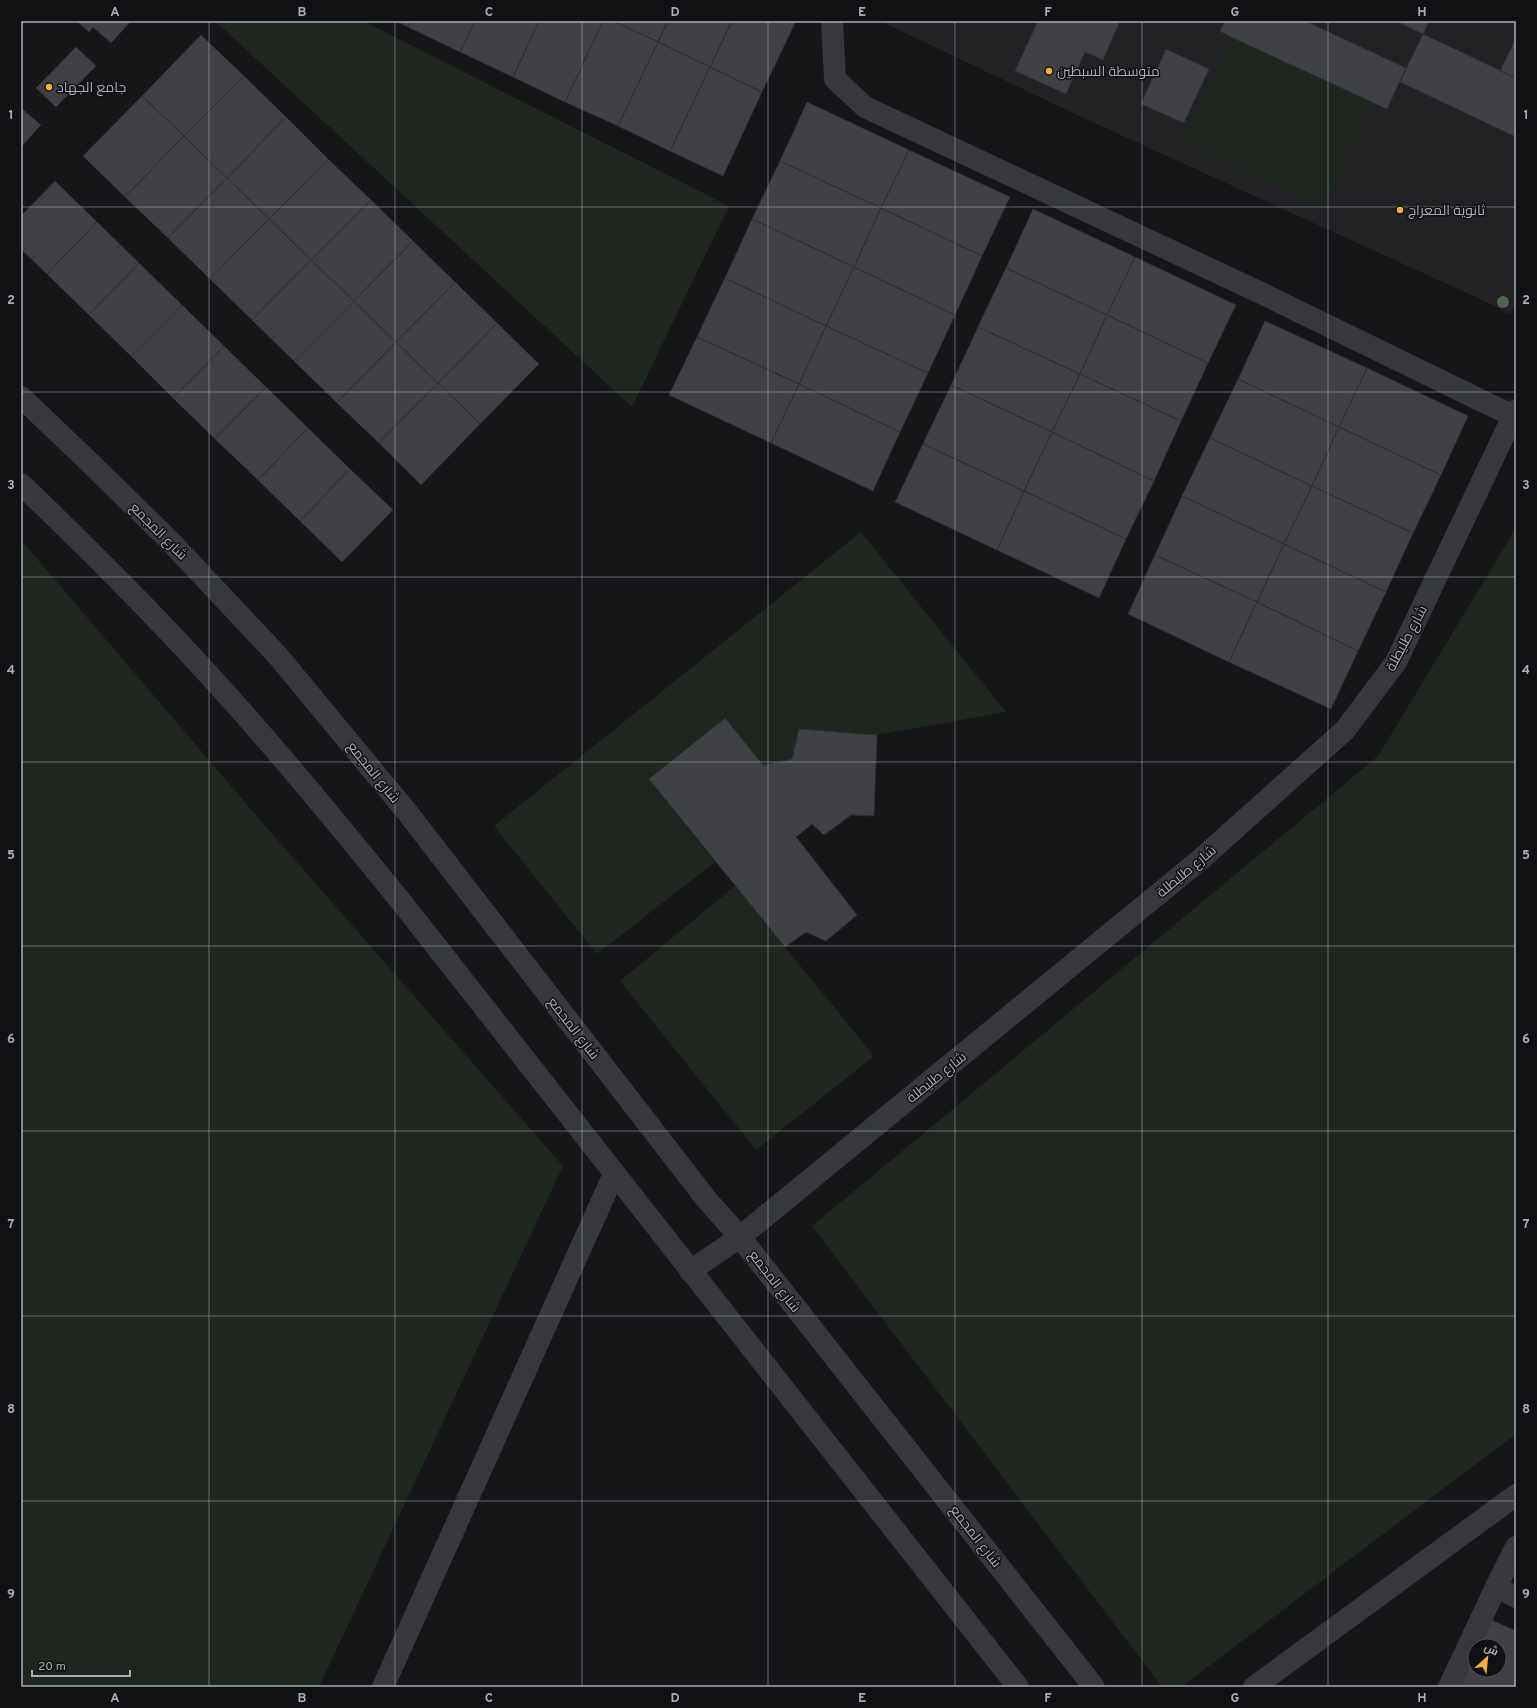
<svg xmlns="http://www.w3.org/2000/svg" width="1537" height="1708" font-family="Overpass,Cairo,sans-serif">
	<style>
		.built { fill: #222225 }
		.green { fill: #1e261f }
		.building { fill: #404145; stroke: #303034 }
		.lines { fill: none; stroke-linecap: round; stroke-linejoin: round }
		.minor { stroke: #37383d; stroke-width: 22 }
		.tree { fill: #506452 }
		.grid { fill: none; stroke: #a8adb8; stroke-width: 1; stroke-opacity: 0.55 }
		.poi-dot { fill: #f2b134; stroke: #111113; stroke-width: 1.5 }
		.labels { text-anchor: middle; stroke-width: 3; stroke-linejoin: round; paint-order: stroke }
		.poi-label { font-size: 14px; fill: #a8adb8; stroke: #111113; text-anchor: start }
		.street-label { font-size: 14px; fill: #a8adb8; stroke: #111113 }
		.neatline { fill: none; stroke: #a8adb8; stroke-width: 1.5 }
		.grid-label { font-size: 13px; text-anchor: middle; font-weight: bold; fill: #a8adb8 }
	</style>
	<rect width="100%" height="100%" fill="#161618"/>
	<path class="built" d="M880 21H1516V302L1510 314 1480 299 1090 121Z"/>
	<path class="green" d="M215 21H363L729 206 632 407Z
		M1231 37 1372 102 1324 208 1183 144Z
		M1516 528V1434L1181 1687H1162L812 1226 1378 756Z
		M861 532 1006 712 877 735 799 729 792 759 763 765 725 718 649 779 715 862 597 954 494 826Z
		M21 540 267 828 563 1166 319 1687H21Z
		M735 886 874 1056 756 1150 620 981Z"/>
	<path class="building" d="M77 21H131L111 43 93 27 89 32Z
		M396 21H411L408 27Z
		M411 21H475L460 52 408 27Z
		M475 21H539L513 77 460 52Z
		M539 21H603L565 102 513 77Z
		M603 21H613L658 42 618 126 565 102Z
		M613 21H668L658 42Z
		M668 21H732L710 67 658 42Z
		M732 21H796L762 92 710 67Z
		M1038 21H1120L1103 60 1085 52 1066 94 1015 71Z
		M1225 21H1305L1406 68 1387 109 1231 37 1220 31Z
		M1396 21H1429L1423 34Z
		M1423 34 1516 78V137L1400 82Z
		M201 35 244 76 184 136 142 96Z
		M1516 38V78L1500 71Z
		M658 42 710 67 670 151 618 126Z
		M76 47 96 66 56 107 36 88Z
		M1166 49 1209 69 1184 123 1141 104Z
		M710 67 762 92 723 176 670 151Z
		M244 76 286 117 227 178 184 136Z
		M142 96 184 136 125 197 83 156Z
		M807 102 909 150 881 208 780 161Z
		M21 108 41 125 21 147Z
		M286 117 328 159 269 219 227 178Z
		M184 136 227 178 168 238 125 197Z
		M909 150 1010 197 982 256 881 208Z
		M328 159 371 200 311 260 269 219Z
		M780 161 881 208 854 267 752 219Z
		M227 178 269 219 210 279 168 238Z
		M55 181 97 222 47 274 21 249V216Z
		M371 200 413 241 354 301 311 260Z
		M881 208 982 256 955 315 854 267Z
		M1033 209 1135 257 1107 315 1006 268Z
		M269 219 311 260 252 320 210 279Z
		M752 219 854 267 826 326 725 278Z
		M97 222 139 263 89 315 47 274Z
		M413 241 455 282 396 342 354 301Z
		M1135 257 1236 305 1208 363 1107 315Z
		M311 260 354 301 294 361 252 320Z
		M139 263 182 305 131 356 89 315Z
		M854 267 955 315 928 373 826 326Z
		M1006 268 1107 315 1080 374 978 327Z
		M725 278 826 326 799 384 697 337Z
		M455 282 497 323 438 383 396 342Z
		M354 301 396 342 337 403 294 361Z
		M182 305 224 346 173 398 131 356Z
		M1107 315 1208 363 1181 421 1080 374Z
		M1265 321 1367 368 1339 427 1238 379Z
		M497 323 539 364 480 424 438 383Z
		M826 326 928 373 900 432 799 384Z
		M978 327 1080 374 1052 432 951 385Z
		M697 337 799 384 771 443 669 395Z
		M396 342 438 383 379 443 337 403Z
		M224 346 266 387 215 439 173 398Z
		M1367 368 1468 416 1441 475 1339 427Z
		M1080 374 1181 421 1154 481 1052 432Z
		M1238 379 1339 427 1312 486 1210 438Z
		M438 383 480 424 421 485 379 443Z
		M799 384 900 432 873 491 771 443Z
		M951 385 1052 432 1024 491 923 444Z
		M266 387 308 428 258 480 215 439Z
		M1339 427 1441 475 1413 533 1312 486Z
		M308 428 350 469 300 521 258 480Z
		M1052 432 1154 481 1126 539 1024 491Z
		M1210 438 1312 486 1284 544 1182 496Z
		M923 444 1024 491 997 550 895 502Z
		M350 469 393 510 342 562 300 521Z
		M1312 486 1413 533 1386 592 1284 544Z
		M1024 491 1126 539 1099 598 997 550Z
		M1182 496 1284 544 1257 602 1155 555Z
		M1284 544 1386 592 1358 651 1257 602Z
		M1155 555 1257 602 1229 662 1128 614Z
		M1257 602 1358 651 1331 709 1229 662Z
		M725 718 763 765 792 759 799 729 877 735 874 816 851 815 824 835 812 824 796 837 857 915 826 941 806 932 785 947 649 779Z
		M1489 1619 1516 1631V1687H1461L1475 1649V1670H1499V1646H1476Z"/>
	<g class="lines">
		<path class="minor" d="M832 21 835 79 865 107 1261 293 1513 416
			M21 397 84 457 169 540 278 656 407 812 707 1200 740 1237 1094 1687
			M21 484C92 552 162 622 228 696 289 764 346 834 403 904L1018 1687
			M690 1271 740 1237 1201 859 1345 730 1396 662 1516 410
			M1516 1547 1496 1587 1516 1597
			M383 1687 614 1174
			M1254 1687 1516 1495
			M1449 1687 1496 1587"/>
	</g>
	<circle class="tree" cx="1503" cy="302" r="6"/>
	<path class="grid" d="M209 21V1687M395 21V1687M582 21V1687M768 21V1687M955 21V1687M1142 21V1687M1328 21V1687M21 207H1516M21 392H1516M21 577H1516M21 762H1516M21 946H1516M21 1131H1516M21 1316H1516M21 1501H1516"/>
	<g class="poi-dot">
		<circle cx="1049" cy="71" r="4"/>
		<circle cx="49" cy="87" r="4"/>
		<circle cx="1400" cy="210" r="4"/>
	</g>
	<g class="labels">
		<g class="poi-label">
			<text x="1057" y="76">متوسطة السبطين</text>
			<text x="57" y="92">جامع الجهاد</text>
			<text x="1408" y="215">ثانوية المعراج</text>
		</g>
		<g class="street-label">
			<text transform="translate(159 531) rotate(45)" y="5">شارع المجمع</text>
			<text transform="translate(1406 638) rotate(-62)" y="5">شارع طليطلة</text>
			<text transform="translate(374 772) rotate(51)" y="5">شارع المجمع</text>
			<text transform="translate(1186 871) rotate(-40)" y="5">شارع طليطلة</text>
			<text transform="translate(574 1028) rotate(52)" y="5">شارع المجمع</text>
			<text transform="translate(936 1077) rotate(-39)" y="5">شارع طليطلة</text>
			<text transform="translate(775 1281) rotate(52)" y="5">شارع المجمع</text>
			<text transform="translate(976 1536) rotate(52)" y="5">شارع المجمع</text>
		</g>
	</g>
	<rect width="1537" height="1708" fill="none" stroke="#111113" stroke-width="44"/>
	<g transform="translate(1487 1658) rotate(27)"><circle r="19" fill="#111113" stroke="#4d4f55"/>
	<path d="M0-3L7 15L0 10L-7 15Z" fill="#f2b134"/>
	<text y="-6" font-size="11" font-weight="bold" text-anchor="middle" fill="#a8adb8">ش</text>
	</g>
	<path d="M32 1670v6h98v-6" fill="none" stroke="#a8adb8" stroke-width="2"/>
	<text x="38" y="1670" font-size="12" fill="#a8adb8" stroke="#111113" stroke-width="3" paint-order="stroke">20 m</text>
	<rect x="22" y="22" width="1493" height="1664" class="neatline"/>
	<g class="grid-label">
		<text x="115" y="16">A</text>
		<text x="302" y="16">B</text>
		<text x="489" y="16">C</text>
		<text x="675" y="16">D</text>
		<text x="862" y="16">E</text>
		<text x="1048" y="16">F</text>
		<text x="1235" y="16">G</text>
		<text x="1422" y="16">H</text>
		<text x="11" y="119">1</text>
		<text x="1526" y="119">1</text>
		<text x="11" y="304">2</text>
		<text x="1526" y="304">2</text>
		<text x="11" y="489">3</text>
		<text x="1526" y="489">3</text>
		<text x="11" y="674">4</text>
		<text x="1526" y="674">4</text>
		<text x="11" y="859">5</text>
		<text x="1526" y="859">5</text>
		<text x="11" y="1043">6</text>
		<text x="1526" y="1043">6</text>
		<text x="11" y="1228">7</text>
		<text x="1526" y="1228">7</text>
		<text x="11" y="1413">8</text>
		<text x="1526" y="1413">8</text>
		<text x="11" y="1598">9</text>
		<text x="1526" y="1598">9</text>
		<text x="115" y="1702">A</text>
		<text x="302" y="1702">B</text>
		<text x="489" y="1702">C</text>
		<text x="675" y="1702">D</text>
		<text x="862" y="1702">E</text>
		<text x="1048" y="1702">F</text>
		<text x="1235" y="1702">G</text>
		<text x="1422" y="1702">H</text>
	</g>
</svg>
